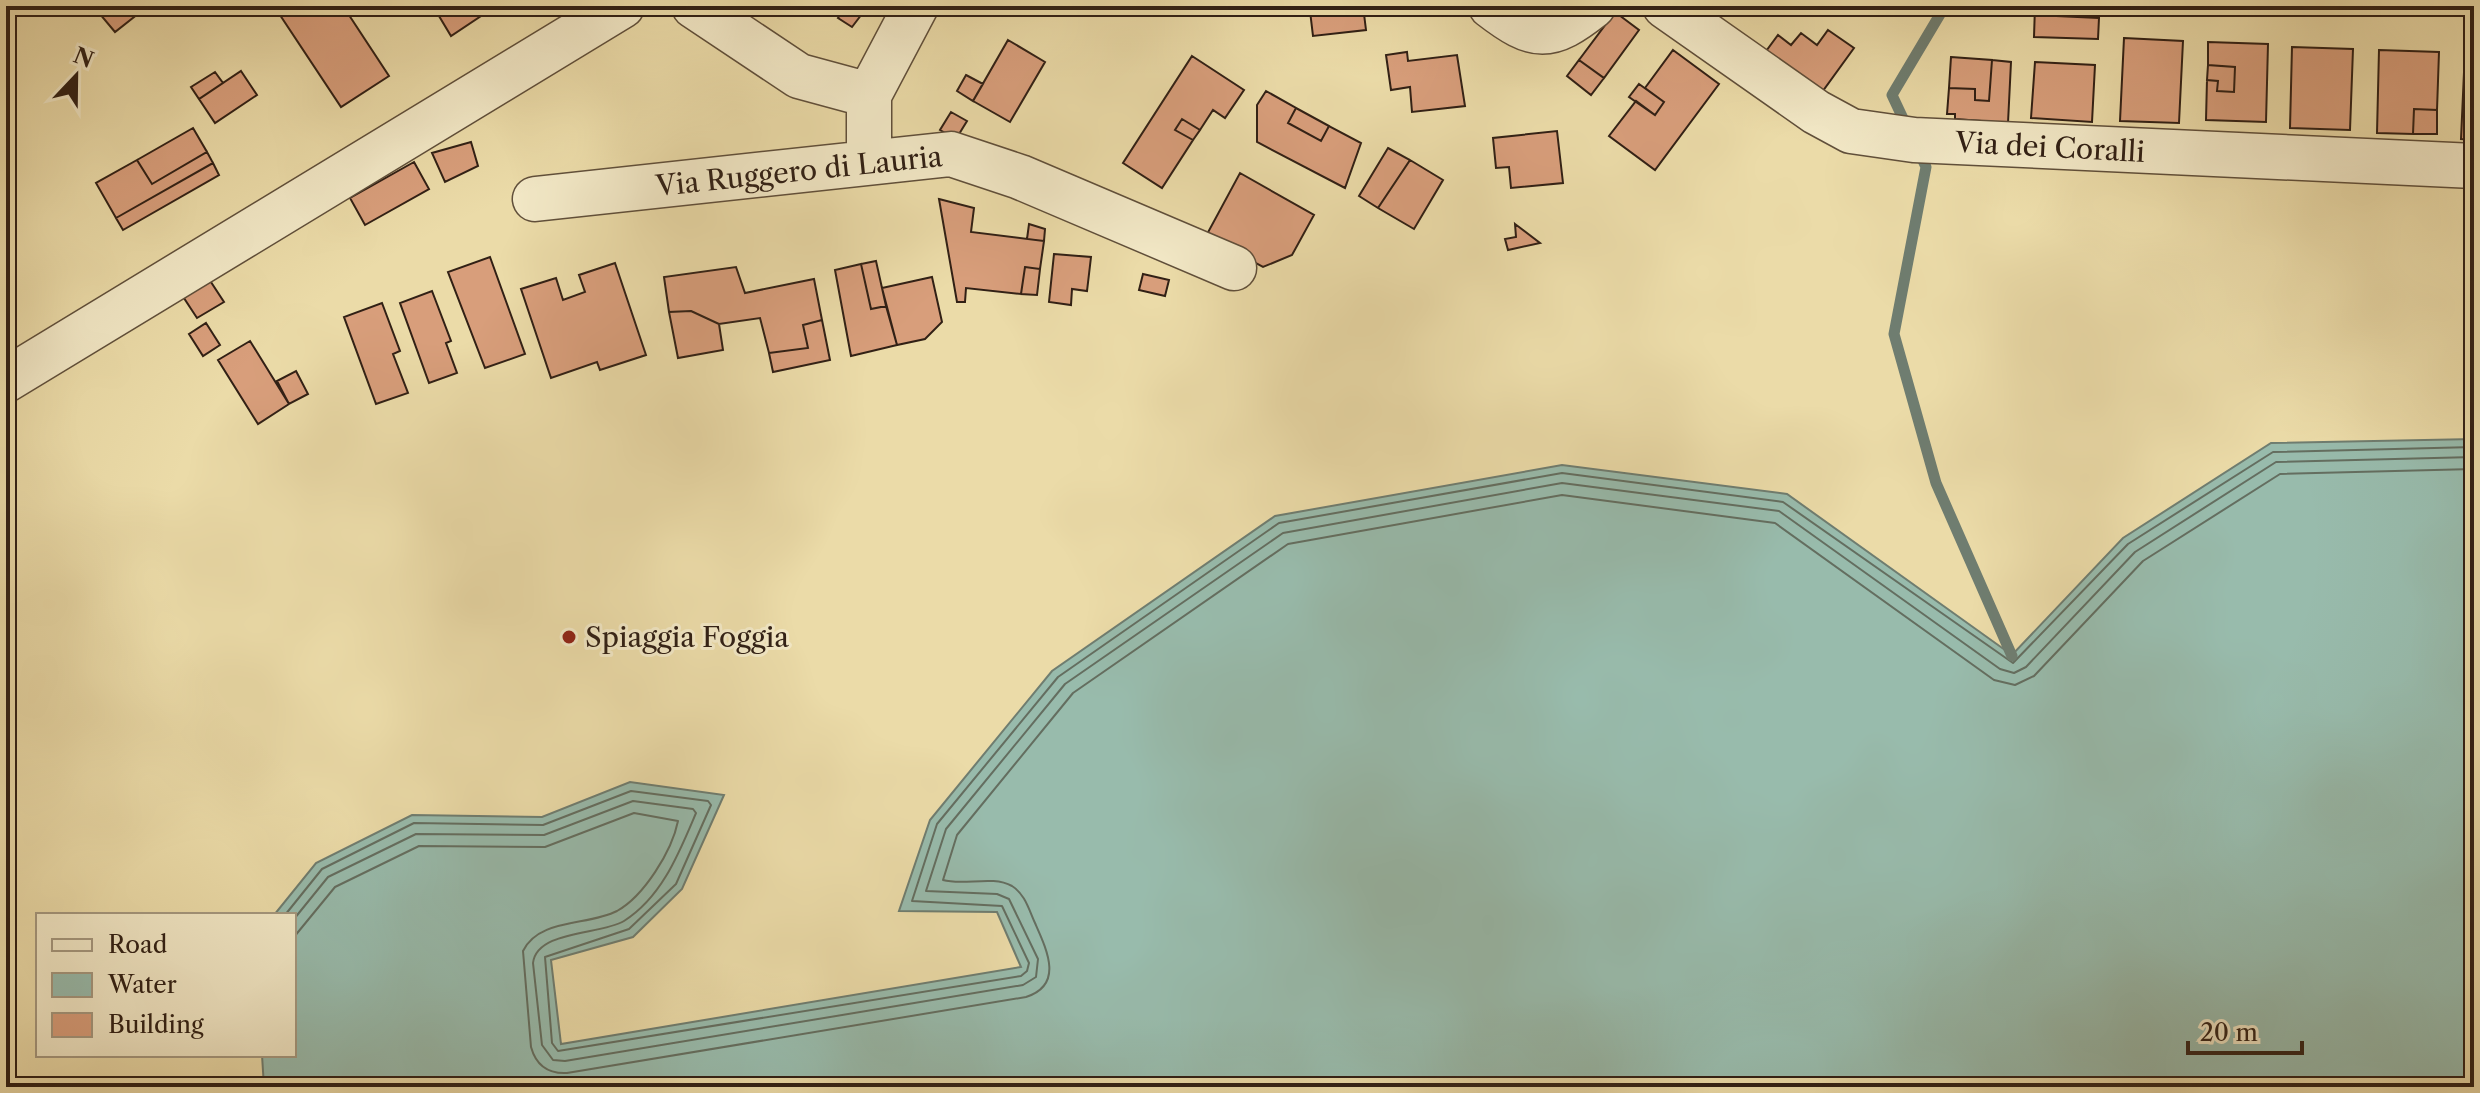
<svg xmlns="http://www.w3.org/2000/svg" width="2480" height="1093" font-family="'Libre Caslon Text',serif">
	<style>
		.water { fill: #98bbac; stroke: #6f7d70; stroke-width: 2 }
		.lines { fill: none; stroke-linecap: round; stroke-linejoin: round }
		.shore { stroke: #646e60; stroke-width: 2 }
		.stream { stroke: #6f7d70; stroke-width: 11 }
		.building { fill: #d89e7b; stroke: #312015; stroke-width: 2 }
		.minor-casing { stroke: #604f3a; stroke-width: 47 }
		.minor { stroke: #f2e8c6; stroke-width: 44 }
		.poi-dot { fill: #8f2418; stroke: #f2e8c6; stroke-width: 3 }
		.labels { text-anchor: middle; stroke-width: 6; stroke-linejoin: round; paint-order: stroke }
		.street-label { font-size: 28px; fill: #312015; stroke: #f2e8c6 }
		.poi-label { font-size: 28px; fill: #312015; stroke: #f2e8c6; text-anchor: start }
	</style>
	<rect width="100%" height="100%" fill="#ebdba8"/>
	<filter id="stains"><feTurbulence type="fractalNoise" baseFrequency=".0025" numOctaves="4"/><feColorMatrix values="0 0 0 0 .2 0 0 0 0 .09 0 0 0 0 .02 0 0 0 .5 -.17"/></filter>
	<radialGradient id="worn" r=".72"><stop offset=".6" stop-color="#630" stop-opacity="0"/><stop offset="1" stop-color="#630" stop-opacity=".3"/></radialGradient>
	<path class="water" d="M2474 439V1087H264L262 1055H294V915H274L316 863 412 815 542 817 630 782 724 795 682 889 633 937 551 960 561 1044 1021 967 997 912 899 911 930 820 1052 671 1275 516 1562 465 1787 494 2012 655 2123 538 2271 443Z"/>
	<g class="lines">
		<path class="shore" d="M285 915 322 869 414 823 543 825 631 791 708 801 711 805 676 884 629 929 545 957 552 1043 558 1051 1021 976 1027 971 1029 963 1002 906 912 901 937 824 1058 677 1279 523 1562 473 1783 502 2013 663 2128 544 2273 452 2474 447
			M294 919 328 877 416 834 544 835 633 801 693 809 696 813C679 853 662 897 624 921 601 935 537 930 533 963L542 1045 553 1060 565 1061 1023 985 1036 977 1038 959 1009 899 997 894 926 891 946 829 1065 684 1283 533 1562 483 1779 511 2000 669 2014 673 2026 667 2135 552 2276 462 2474 457
			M294 937 335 887 419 846 545 847 634 813 678 821C672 851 644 896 617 911 588 926 539 918 523 951L531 1047C536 1065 548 1074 567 1073L1026 997C1064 985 1047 950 1035 923 1029 910 1025 894 1012 886 992 875 964 886 943 880L957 835 1073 693 1288 544 1562 495 1775 523 1994 680 2015 685 2034 676 2143 561 2280 474 2474 469"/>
		<path class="stream" d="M1907 127 1892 95 1945 6
			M1918 150 1926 167 1894 334 1936 483 2012 656"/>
	</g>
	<path class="building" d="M108 6H148L115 32 99 13Z
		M274 6H343L389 76 341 107Z
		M438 6H454L439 16 434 9Z
		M454 6H496L451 36 439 16Z
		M847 6H868L852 27 838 18Z
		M1290 6H1363L1366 30 1313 36 1310 11 1291 14Z
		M2035 6H2057V16L2099 18 2098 39 2034 37Z
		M2057 6H2099V18L2057 16Z
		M2467 6H2474V140L2461 139Z
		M1615 12 1639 30 1604 78 1579 60Z
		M1828 30 1854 48 1817 99 1761 58 1778 35 1791 45 1801 33 1817 45Z
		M2124 38 2183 41 2179 123 2120 121Z
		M1008 40 1045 62 1010 122 973 101Z
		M2208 42 2268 44 2266 122 2206 120 2207 80 2218 81 2217 91 2234 92 2235 67 2208 65Z
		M2292 47 2353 49 2350 130 2290 128Z
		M1673 50 1719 84 1655 170 1609 136 1636 101 1655 115 1664 102 1645 88Z
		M2379 50 2439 52 2437 110 2414 109 2413 134 2377 133Z
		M1407 52 1408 61 1457 55 1465 106 1412 112 1410 87 1391 90 1386 55Z
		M1192 56 1244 90 1225 118 1213 110 1200 130 1182 119 1175 130 1193 140 1162 188 1123 163Z
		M1951 57 1992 60 1989 101 1975 100V89L1949 88Z
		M1579 60 1604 78 1591 95 1567 76Z
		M1992 60 2011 62 2008 123 1955 119V114H1947L1949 88 1975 89V100L1989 101Z
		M2035 62 2095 65 2092 122 2031 118Z
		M2208 65 2235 67 2234 92 2217 91 2218 81 2207 80Z
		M241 71 257 95 215 123 199 99Z
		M215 72 223 83 199 99 191 87Z
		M966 75 983 84 973 101 957 91Z
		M1639 84 1664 102 1655 115 1629 97Z
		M1266 91 1296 108 1288 123 1321 141 1329 126 1361 143 1345 188 1257 142V105Z
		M1296 108 1329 126 1321 141 1288 123Z
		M2414 109 2437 110V134H2413Z
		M951 112 967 121 956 139 940 130Z
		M1182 119 1200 130 1193 140 1175 130Z
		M193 128 207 152 152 184 137 160Z
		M1557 131 1563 183 1511 188 1509 167 1496 168 1493 138Z
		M471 142 478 166 445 182 432 153Z
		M1388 148 1410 160 1378 208 1359 196Z
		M207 152 213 163 116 218 96 183 137 160 152 184Z
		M1410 160 1443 180 1414 229 1378 208Z
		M414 162 429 189 365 225 350 198Z
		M213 163 219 175 123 230 116 218Z
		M1240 173 1314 215 1292 255 1263 267 1206 236Z
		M939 199 974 208 971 232 1044 241 1040 269 1025 267 1021 294 966 288 965 302H957Z
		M1029 224 1045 229 1044 241 1027 239Z
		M1515 224 1540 243 1508 250 1505 239 1516 237Z
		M1054 254 1091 257 1087 291 1072 289 1071 305 1049 302Z
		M490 257 525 354 485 368 448 272Z
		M876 261 886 306 871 309 861 264Z
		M615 263 646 355 600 370 597 362 551 378 521 289 556 278 563 300 585 292 579 275Z
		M861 264 871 309 886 306 897 345 851 356 835 270Z
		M736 267 745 293 814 279 822 320 803 325 808 348 769 353 760 318 719 324 691 311 669 312 664 277Z
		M1025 267 1040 269 1037 295 1021 294Z
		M1143 274 1169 280 1165 296 1139 290Z
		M207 276 224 302 197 318 180 292Z
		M932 277 942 322 925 339 897 345 882 288Z
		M432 291 451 341 446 343 457 373 429 383 400 303Z
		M382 303 400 351 393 354 408 393 376 404 344 317Z
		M691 311 719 324 723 350 678 358 669 312Z
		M822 320 830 360 773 372 769 353 808 348 803 325Z
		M206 323 220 345 203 356 189 334Z
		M250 341 289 404 258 424 218 360Z
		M296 371 308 394 289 404 277 381Z"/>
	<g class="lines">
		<defs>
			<path id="minor" d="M694 6 799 76 869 95
				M1491 6C1535 40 1550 40 1593 6
				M1665 6 1816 112 1851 131 1914 140 2474 166
				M869 161V95L916 6
				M535 199 951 154 1020 177 1234 268
				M6 380 622 6"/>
		</defs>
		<use href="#minor" class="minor-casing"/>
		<use href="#minor" class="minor"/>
	</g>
	<circle class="poi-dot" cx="569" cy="637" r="8"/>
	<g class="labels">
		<g class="street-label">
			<text transform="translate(2050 147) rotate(3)" y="10">Via dei Coralli</text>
			<text transform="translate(799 171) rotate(-6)" y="10">Via Ruggero di Lauria</text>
		</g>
		<g class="poi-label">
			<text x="585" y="647">Spiaggia Foggia</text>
		</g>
	</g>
	<rect width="2480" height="1093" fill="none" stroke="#ebdba8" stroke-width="32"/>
	<rect x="8" y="8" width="2464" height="1077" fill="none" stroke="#312015" stroke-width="4"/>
	<rect x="16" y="16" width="2448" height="1061" fill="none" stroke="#312015" stroke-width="2"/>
	<rect x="36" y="913" width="260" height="144" fill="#f2e8c6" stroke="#a5987f" stroke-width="2"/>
	<rect x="52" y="939" width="40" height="12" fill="#f2e8c6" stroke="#a5987f" stroke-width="2"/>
	<text x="108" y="953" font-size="24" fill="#312015">Road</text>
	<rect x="52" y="973" width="40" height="24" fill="#98bbac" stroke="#a5987f" stroke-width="2"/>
	<text x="108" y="993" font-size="24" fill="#312015">Water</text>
	<rect x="52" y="1013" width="40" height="24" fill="#d89e7b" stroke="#a5987f" stroke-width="2"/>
	<text x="108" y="1033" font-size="24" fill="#312015">Building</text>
	<g transform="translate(76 76) rotate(22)" stroke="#f2e8c6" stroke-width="6" paint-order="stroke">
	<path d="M0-6L14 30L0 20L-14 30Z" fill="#312015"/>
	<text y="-12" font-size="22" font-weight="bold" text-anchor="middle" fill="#312015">N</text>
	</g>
	<path d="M2188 1041v12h114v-12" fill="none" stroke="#312015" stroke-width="4"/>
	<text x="2200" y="1041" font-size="24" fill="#312015" stroke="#f2e8c6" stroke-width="6" paint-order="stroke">20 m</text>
	<rect width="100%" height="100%" filter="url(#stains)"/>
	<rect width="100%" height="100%" fill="url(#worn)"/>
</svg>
